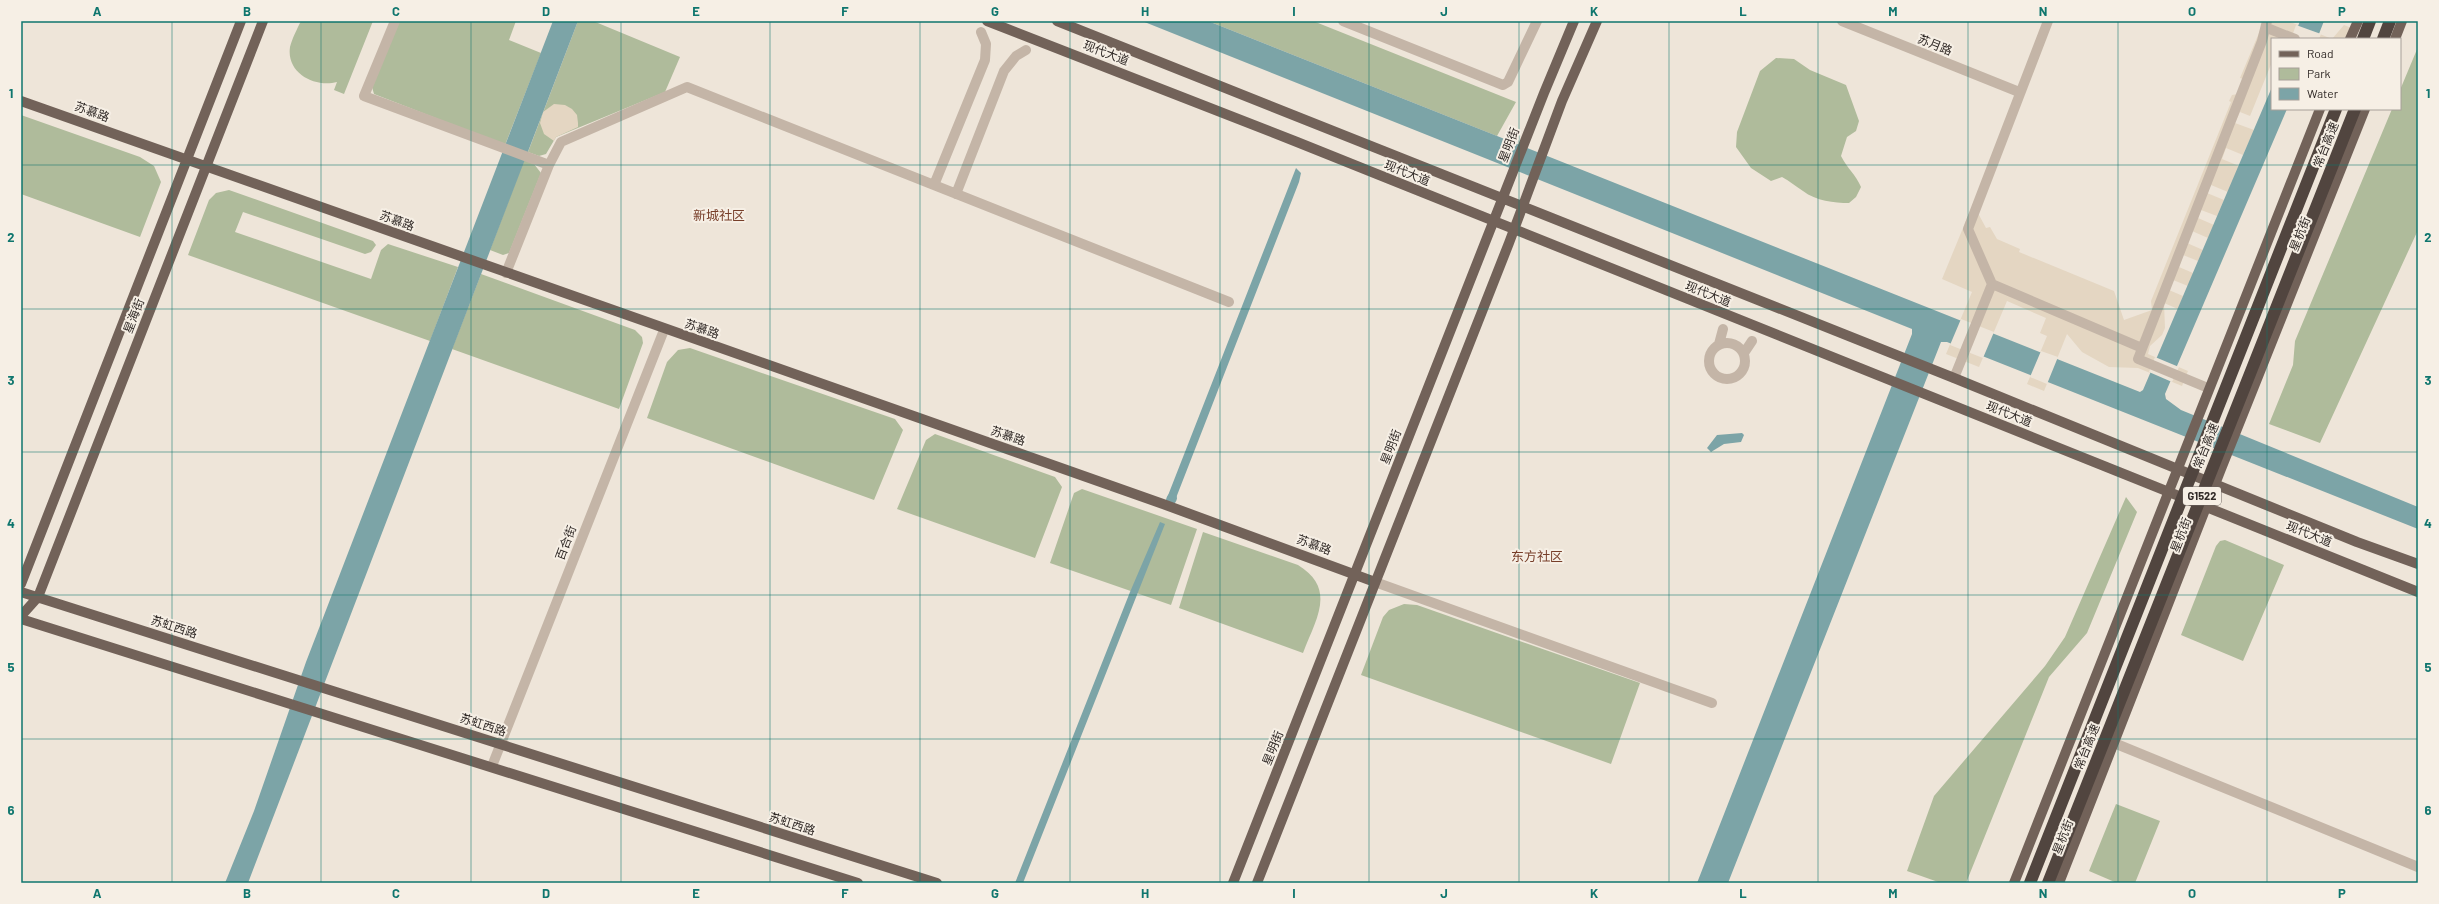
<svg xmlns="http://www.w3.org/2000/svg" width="2439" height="904" font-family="Barlow,'Noto Sans SC',sans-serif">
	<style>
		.green { fill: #afbb9b }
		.plaza { fill: #e4d6c2 }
		.water { fill: #7ca4a7 }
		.pier { fill: #eee5d9 }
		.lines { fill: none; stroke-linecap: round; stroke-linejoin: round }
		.canal { stroke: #7ca4a7; stroke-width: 10 }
		.minor { stroke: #c4b5a7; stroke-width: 10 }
		.major { stroke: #726259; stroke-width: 10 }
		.highway { stroke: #51453f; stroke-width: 12 }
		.highway-bridge { stroke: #51453f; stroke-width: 12 }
		.grid { fill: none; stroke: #0f766e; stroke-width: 1; stroke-opacity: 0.55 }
		.labels { text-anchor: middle; stroke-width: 4; stroke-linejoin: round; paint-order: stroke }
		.shield { fill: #f6efe5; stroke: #6c6560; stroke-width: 1 }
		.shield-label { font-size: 11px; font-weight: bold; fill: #312a27 }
		.street-label { font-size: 12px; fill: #312a27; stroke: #f6efe5 }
		.neighbourhood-label { font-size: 13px; fill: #773e29; stroke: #f6efe5 }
		.neatline { fill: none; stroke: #0f766e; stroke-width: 1.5 }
		.grid-label { font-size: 13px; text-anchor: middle; font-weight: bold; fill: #0f766e }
	</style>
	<rect width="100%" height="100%" fill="#eee5d9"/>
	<path class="green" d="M301 21H373L344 94 334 90 337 82C316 88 286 74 290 47 292 39 297 29 301 21Z
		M399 21H516L509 40 541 53 505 145 374 94 372 87Z
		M578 21H593L680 57 665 92 556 137 546 154 539 156 528 152Z
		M1208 21H1313L1516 102 1497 136Z
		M2418 47V230L2320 443 2269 424 2293 365 2295 341 2392 109H2400V90Z
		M1776 58 1794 59 1810 70 1846 85 1859 121 1856 131 1847 137 1841 156C1847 168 1856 175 1861 187L1856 197 1849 203C1834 203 1816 201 1803 191 1795 186 1790 181 1782 177L1771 181 1751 168 1736 147 1737 132 1760 71Z
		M21 115 140 157 154 166 161 182 140 237 21 194Z
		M524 160 534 164 541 173 509 253 503 255 490 250Z
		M229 190 373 241 376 245 371 252 365 254 243 212 235 232 371 279 381 250 388 244 458 267 430 341 188 255 209 200 216 193Z
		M481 274 635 330 642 337 643 343 619 409 452 349Z
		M690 348 895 419 903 430 874 500 647 418 667 362 678 350Z
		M935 434 1055 477 1062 487 1035 558 897 509 926 440Z
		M1082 489 1197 529 1171 605 1050 563 1074 493Z
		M2126 497 2137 512 2087 633 2049 677 1966 883H1941L1907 871 1934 796 2045 666 2065 637Z
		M1203 532 1298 565C1337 589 1316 619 1303 653L1179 608Z
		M2225 540 2284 565 2243 661 2181 635 2216 546 2220 541Z
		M1404 604 1417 605 1640 683 1611 764 1361 675 1383 617 1389 610Z
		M2116 804 2160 821 2135 883H2117L2089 871Z"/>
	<path class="plaza" d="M2264 21H2288L2332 39 2344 25 2354 29 2350 39H2272V62L2250 116 2240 112 2235 123 2254 130 2243 155 2226 148 2222 159 2239 166 2228 192 2211 185 2207 193 2224 200 2217 216 2201 210 2198 218 2214 225 2208 238 2192 231 2187 243 2203 250 2198 261 2183 255 2179 267 2193 273 2188 286 2173 280 2169 290 2183 296 2178 309 2164 303 2165 328 2162 335 2150 346 2148 354 2188 371 2182 386 2138 368 2109 367 2082 352 2067 334 2044 391 2027 384 2047 336 2040 333 2046 318 2007 301 1979 367 1946 354 1972 292 1942 279 1970 211 1979 215 1986 228 1990 227 1997 239 2020 249 2019 252 2114 291 2124 320 2152 310 2151 301 2231 102 2229 101 2232 95 2244 93 2249 81 2240 78Z
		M554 104 565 105 572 109 577 115 578 123V127L556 137 554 141 544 134 540 123 543 112Z"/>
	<path class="water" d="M553 21H578L248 883H225L254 811 306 662Z
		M1142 21H1208L2140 392 2143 390 2272 87V109H2287L2165 394 2166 399 2181 410 2418 507V529L1947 342H1941L1728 883H1697L1912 334V329Z
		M2300 21H2324L2317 39H2293Z
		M1296 168 1301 173 1299 182 1176 498H1167Z
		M1742 433 1744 435 1741 442 1724 444 1711 452 1707 448 1717 435Z
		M1160 522 1165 524 1023 883H1015L1130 592Z"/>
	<path class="pier" d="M2296 25 2321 34 2319 39H2291Z
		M1961 319 1994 332 1983 358 1950 345Z
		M2041 351 2058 357 2047 384 2030 377Z
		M2155 357 2179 367 2172 382 2149 372Z"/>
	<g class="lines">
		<path class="canal" d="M1171 500 1172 498"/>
		<path class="minor" d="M395 21 364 96 549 165
			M1343 21 1503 85 1508 82 1537 21
			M1842 21 2019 92
			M2048 21 1968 229 1992 284 2142 348
			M2267 28 2295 39
			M934 185 985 60 986 44 981 32
			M956 194 1004 71 1016 56 1026 50
			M506 273 549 165 561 142 687 87 1229 302
			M1709 361a18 18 0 1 1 36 0a18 18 0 1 1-36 0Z
			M1719 344 1723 329
			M1744 353 1752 341
			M1954 378 1992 284
			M2208 388 2138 359 2262 41 2267 21
			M1375 582 1712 703
			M2114 743 2418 867
			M492 766 664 330"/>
		<path class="major" d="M987 21 1297 142 2418 592
			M1057 21 1954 378 2357 542 2418 564
			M2350 39 2358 21
			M2395 39 2402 21
			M21 101 1163 504 1375 582
			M21 584 241 21
			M21 592 937 883
			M21 616 38 597 263 21
			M21 619 858 883
			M1233 883 1544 93 1574 21
			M1257 883 1509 243 1562 101 1597 21
			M2014 883 2320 109
			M2059 883 2221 469 2365 109"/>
		<path class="highway" d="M2363 39 2370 21
			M2383 39 2390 21"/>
		<path class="highway-bridge" d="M2030 883 2336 109
			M2048 883 2355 109"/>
	</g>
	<path class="grid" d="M172 21V883M321 21V883M471 21V883M621 21V883M770 21V883M920 21V883M1070 21V883M1220 21V883M1369 21V883M1519 21V883M1669 21V883M1818 21V883M1968 21V883M2118 21V883M2267 21V883M21 165H2418M21 309H2418M21 452H2418M21 595H2418M21 739H2418"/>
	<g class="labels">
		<rect class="shield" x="2183" y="487" width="38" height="18" rx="3"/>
		<g class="shield-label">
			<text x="2202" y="500">G1522</text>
		</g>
		<g class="street-label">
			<text transform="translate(1935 45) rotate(22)" y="4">苏月路</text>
			<text transform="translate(1106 53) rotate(21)" y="4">现代大道</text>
			<text transform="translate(92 112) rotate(20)" y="4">苏慕路</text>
			<text transform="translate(1509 145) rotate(-69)" y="4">星明街</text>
			<text transform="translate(2326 145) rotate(-68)" y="4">常台高速</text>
			<text transform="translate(1407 173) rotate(22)" y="4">现代大道</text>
			<text transform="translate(397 221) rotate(20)" y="4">苏慕路</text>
			<text transform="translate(2300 234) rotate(-68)" y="4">星杭街</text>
			<text transform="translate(1708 294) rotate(22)" y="4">现代大道</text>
			<text transform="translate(134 316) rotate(-69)" y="4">星海街</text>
			<text transform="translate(702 329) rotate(19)" y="4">苏慕路</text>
			<text transform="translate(2009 414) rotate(22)" y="4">现代大道</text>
			<text transform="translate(1008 436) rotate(19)" y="4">苏慕路</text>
			<text transform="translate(2206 446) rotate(-68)" y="4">常台高速</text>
			<text transform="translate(1391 447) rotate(-69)" y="4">星明街</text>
			<text transform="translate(2309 534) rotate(22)" y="4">现代大道</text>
			<text transform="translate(2181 535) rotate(-69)" y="4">星杭街</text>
			<text transform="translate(566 543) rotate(-69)" y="4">百合街</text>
			<text transform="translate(1314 545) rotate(20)" y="4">苏慕路</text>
			<text transform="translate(174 627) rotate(18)" y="4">苏虹西路</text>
			<text transform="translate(483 725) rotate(18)" y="4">苏虹西路</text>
			<text transform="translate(2087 747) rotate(-68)" y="4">常台高速</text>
			<text transform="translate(1273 748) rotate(-68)" y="4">星明街</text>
			<text transform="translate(792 824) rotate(18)" y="4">苏虹西路</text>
			<text transform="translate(2063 837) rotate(-69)" y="4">星杭街</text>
		</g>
		<g class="neighbourhood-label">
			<text x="719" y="220">新城社区</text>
			<text x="1537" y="561">东方社区</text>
		</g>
	</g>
	<rect width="2439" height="904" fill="none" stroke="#f6efe5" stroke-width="44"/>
	<rect x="2271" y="38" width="130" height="72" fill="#f6efe5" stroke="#a7a099"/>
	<rect x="2279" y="51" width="20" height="6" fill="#726259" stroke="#a7a099"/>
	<text x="2307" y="58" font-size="12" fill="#312a27">Road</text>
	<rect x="2279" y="68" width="20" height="12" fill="#afbb9b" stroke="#a7a099"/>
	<text x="2307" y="78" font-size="12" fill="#312a27">Park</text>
	<rect x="2279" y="88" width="20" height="12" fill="#7ca4a7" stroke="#a7a099"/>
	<text x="2307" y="98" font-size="12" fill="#312a27">Water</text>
	<rect x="22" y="22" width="2395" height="860" class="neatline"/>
	<g class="grid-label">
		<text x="97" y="16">A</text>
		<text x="247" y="16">B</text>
		<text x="396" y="16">C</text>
		<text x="546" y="16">D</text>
		<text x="696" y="16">E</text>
		<text x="845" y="16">F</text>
		<text x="995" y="16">G</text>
		<text x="1145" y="16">H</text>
		<text x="1294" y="16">I</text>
		<text x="1444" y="16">J</text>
		<text x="1594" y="16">K</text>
		<text x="1743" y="16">L</text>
		<text x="1893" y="16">M</text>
		<text x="2043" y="16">N</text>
		<text x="2192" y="16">O</text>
		<text x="2342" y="16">P</text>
		<text x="11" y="98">1</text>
		<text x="2428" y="98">1</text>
		<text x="11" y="242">2</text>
		<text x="2428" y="242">2</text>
		<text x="11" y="385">3</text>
		<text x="2428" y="385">3</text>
		<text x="11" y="528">4</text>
		<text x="2428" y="528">4</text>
		<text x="11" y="672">5</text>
		<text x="2428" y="672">5</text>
		<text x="11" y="815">6</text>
		<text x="2428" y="815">6</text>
		<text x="97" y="898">A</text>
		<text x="247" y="898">B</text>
		<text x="396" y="898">C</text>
		<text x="546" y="898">D</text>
		<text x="696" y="898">E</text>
		<text x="845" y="898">F</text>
		<text x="995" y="898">G</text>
		<text x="1145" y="898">H</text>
		<text x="1294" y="898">I</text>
		<text x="1444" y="898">J</text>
		<text x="1594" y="898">K</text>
		<text x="1743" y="898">L</text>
		<text x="1893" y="898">M</text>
		<text x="2043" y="898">N</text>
		<text x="2192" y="898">O</text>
		<text x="2342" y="898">P</text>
	</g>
</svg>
